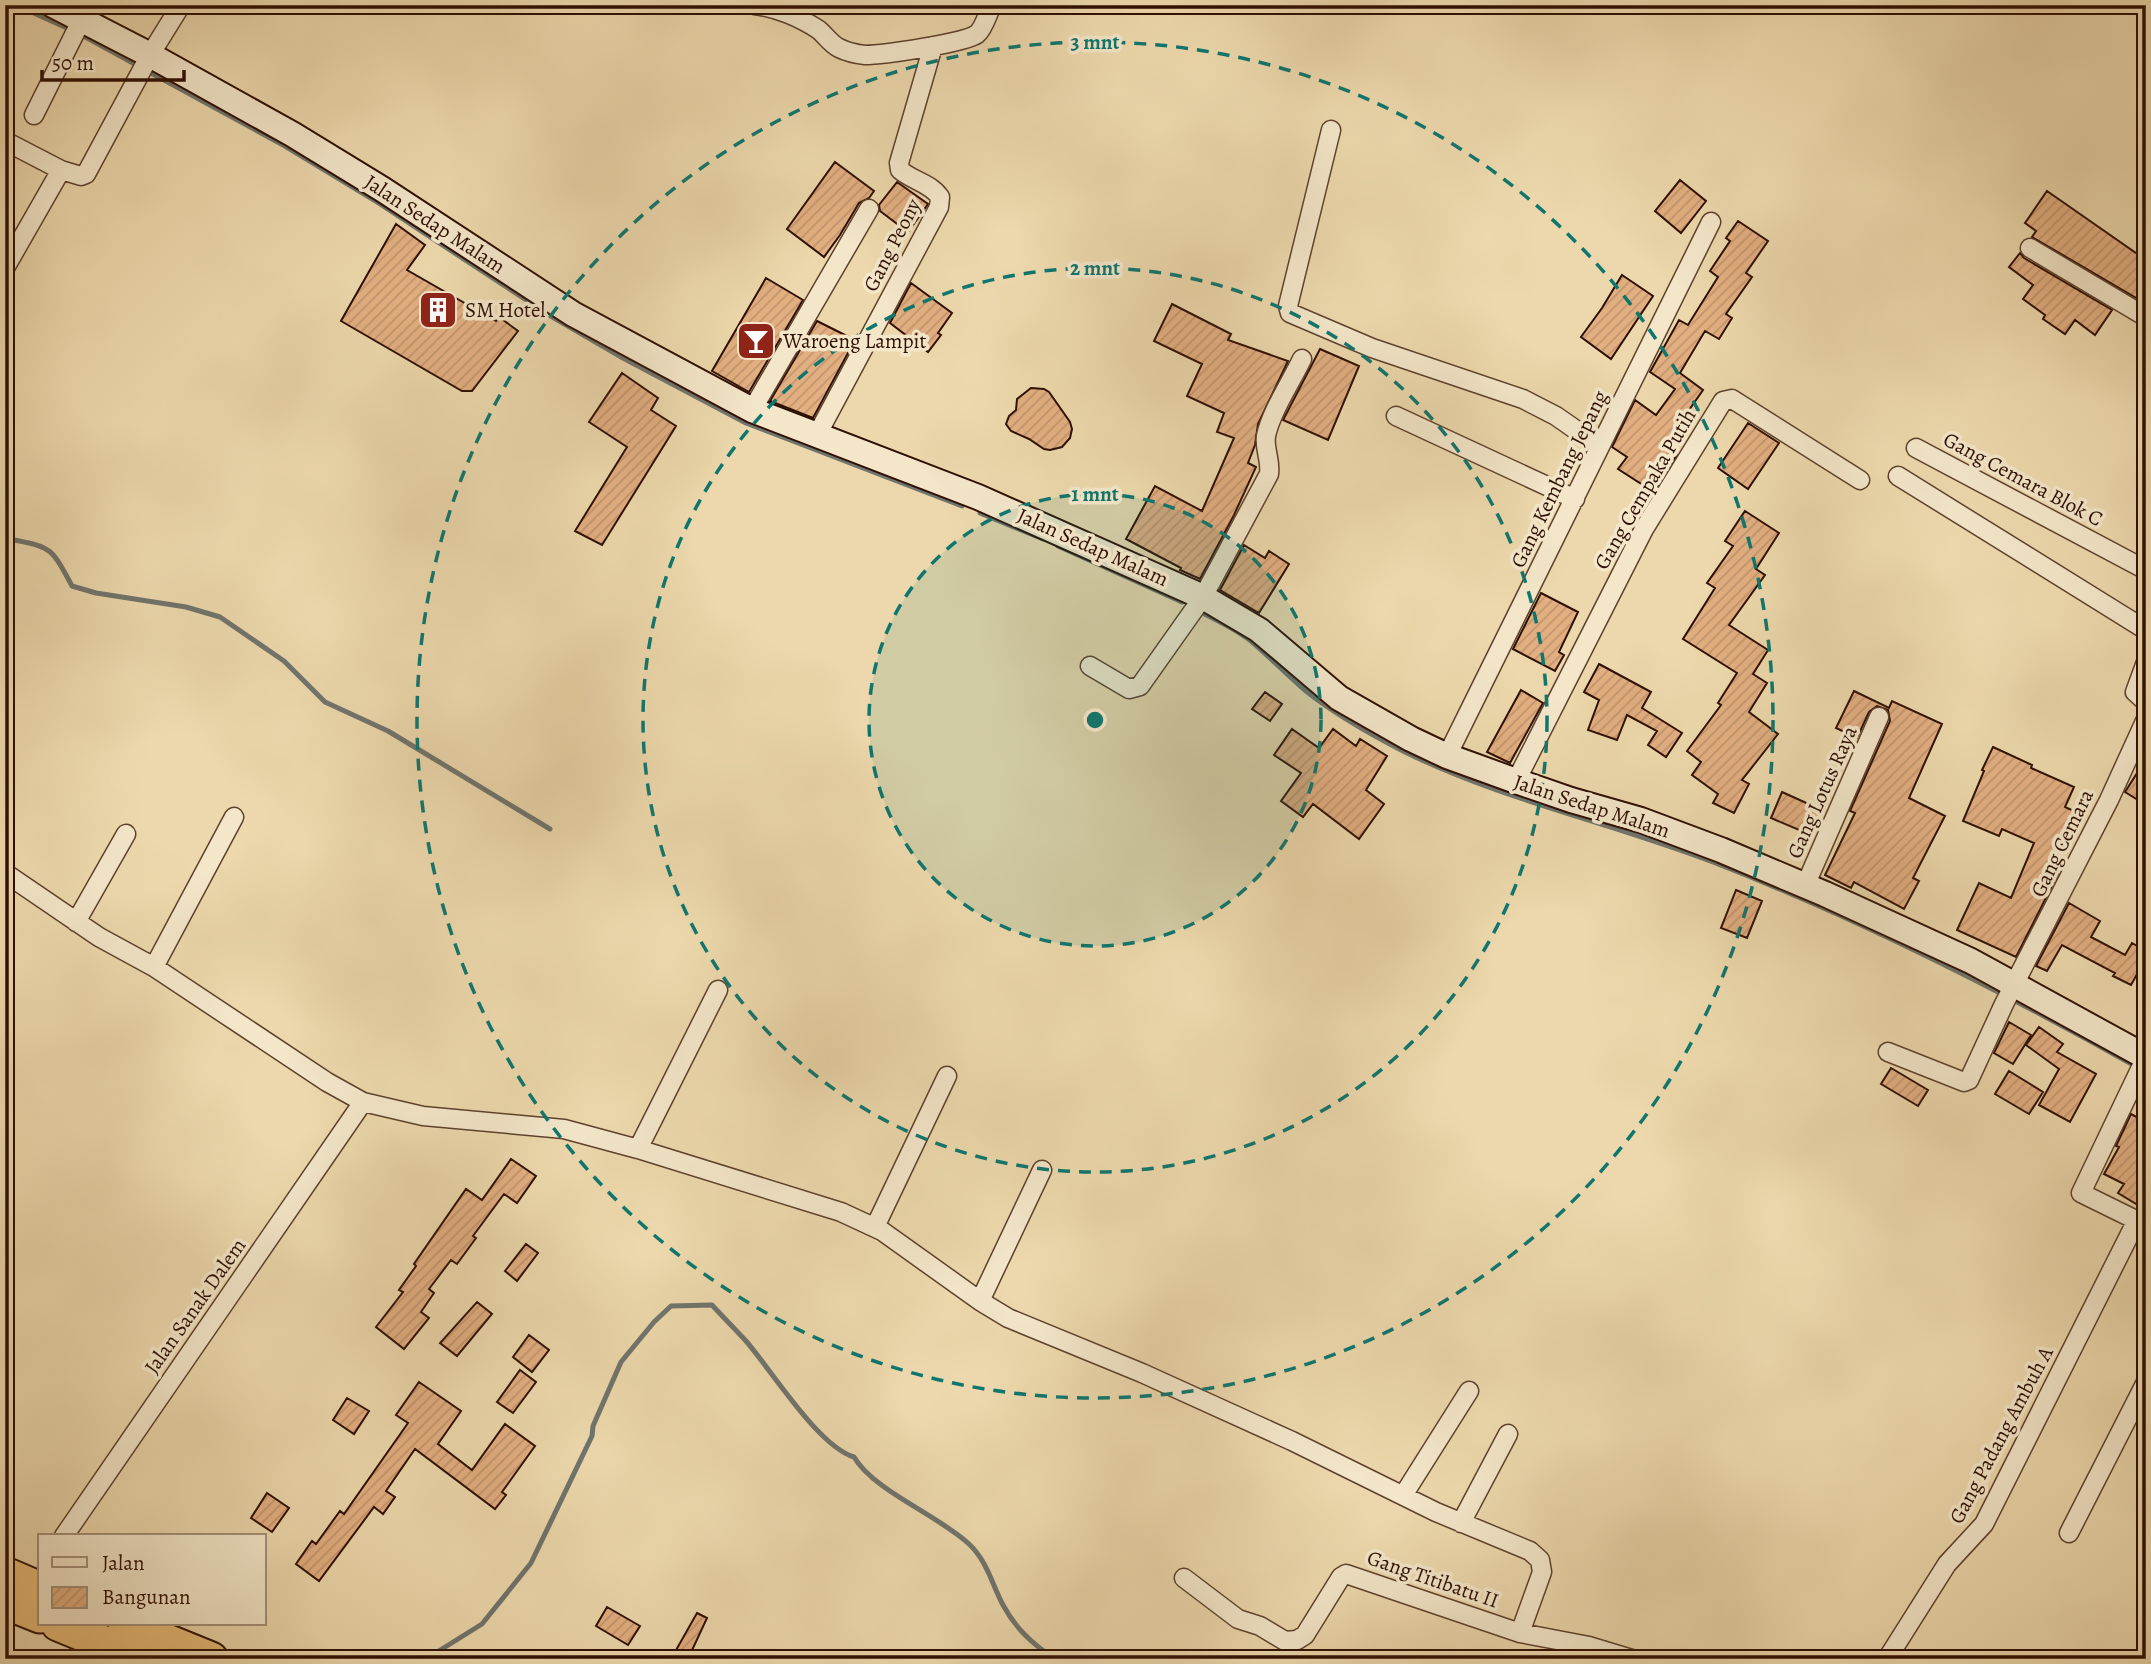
<svg xmlns="http://www.w3.org/2000/svg" width="2151" height="1664" font-family="Alegreya,serif">
	<style>
		.lines { fill: none; stroke-linecap: round; stroke-linejoin: round }
		.stream { stroke: #70746d; stroke-width: 5 }
		.building { fill: url(#building-hatch); stroke: #2e0f03; stroke-width: 2 }
		.street-casing { stroke: #5e412d; stroke-width: 21 }
		.secondary-casing { stroke: #2e0f03; stroke-width: 28 }
		.highway-casing { stroke: #2e0f03; stroke-width: 37 }
		.street { stroke: #f3e6c9; stroke-width: 18 }
		.secondary { stroke: #f3e6c9; stroke-width: 24 }
		.highway { stroke: #e6bc76; stroke-width: 33 }
		.ring { fill: none; stroke: #0f766e; stroke-width: 3.5; stroke-dasharray: 12 9 }
		.labels { text-anchor: middle; stroke-width: 7; stroke-linejoin: round; paint-order: stroke }
		.street-label { font-size: 21px; fill: #2e0f03; stroke: #f3e6c9 }
		.poi-label { font-size: 21px; fill: #2e0f03; stroke: #f3e6c9; text-anchor: start }
		.centre { fill: #0f766e; stroke: #f3e6c9; stroke-width: 3.5 }
		.ring-label { font-size: 21px; text-anchor: middle; font-weight: bold; fill: #0f766e; stroke: #f3e6c9; stroke-width: 7; stroke-linejoin: round; paint-order: stroke }
	</style>
	<defs>
		<pattern id="building-hatch" width="6" height="6" patternUnits="userSpaceOnUse" patternTransform="scale(1.75)"><rect width="6" height="6" fill="#e2af81"/><path d="M-1 1l2-2M0 6l6-6M5 7l2-2" fill="none" stroke="#c2956e"/></pattern>
	</defs>
	<rect width="100%" height="100%" fill="#ecd8ac"/>
	<filter id="stains"><feTurbulence type="fractalNoise" baseFrequency=".00286" numOctaves="4"/><feColorMatrix values="0 0 0 0 .2 0 0 0 0 .09 0 0 0 0 .02 0 0 0 .5 -.17"/></filter>
	<radialGradient id="worn" r=".72"><stop offset=".6" stop-color="#630" stop-opacity="0"/><stop offset="1" stop-color="#630" stop-opacity=".3"/></radialGradient>
	<g class="lines">
		<path class="stream" d="M16 5 78 33 285 146 374 200 549 315 623 358 746 423 962 506
			M980 513 1043 539
			M5 538C51 548 49 543 72 586L96 593 186 607 220 617 284 661 325 702 388 731 550 829
			M1058 546 1182 602
			M1201 612C1218 621 1236 629 1251 641 1270 657 1287 675 1306 691 1336 715 1370 734 1405 752 1503 800 1612 823 1713 862 1860 919 2000 990 2137 1067
			M426 1659 482 1624 531 1563 592 1436 593 1426 621 1362 654 1322 671 1306 712 1305C723 1317 735 1329 746 1341 772 1371 818 1446 854 1457 874 1491 938 1515 969 1544 987 1561 992 1584 1003 1605 1016 1629 1032 1643 1054 1659"/>
	</g>
	<path class="building" d="M835 162 874 191 869 198 859 203 840 235 824 257 787 229Z
		M1680 180 1706 201 1681 233 1655 211Z
		M897 182 928 204 908 232 880 211 879 205Z
		M2047 191 2146 260V289L2138 299 2032 237 2036 231 2025 223Z
		M1738 221 1768 241 1746 273 1752 277 1726 314 1732 318 1719 339 1705 331 1680 373 1703 390 1664 446 1677 455 1654 492 1618 469 1627 457 1612 447 1635 400 1656 415 1675 389 1650 372 1679 320 1688 325 1718 277 1710 271 1730 241 1726 238Z
		M396 224 425 245 407 270 496 321 499 317 518 331 472 391H462L341 321Z
		M2020 253 2024 258 2112 310 2095 335 2075 320 2065 334 2043 319 2045 315 2023 299 2033 285 2009 267Z
		M1622 275 1653 296 1611 359 1581 337 1602 308Z
		M766 278 803 300 749 392 712 371Z
		M911 283 952 313 938 333 941 335 928 352 890 323Z
		M1172 304 1231 334 1228 340 1288 361 1258 424 1255 445 1248 463 1256 467 1234 515 1200 579 1180 570 1181 568 1126 539 1155 486 1202 511 1234 438 1217 432 1224 413 1187 396 1202 364 1154 341Z
		M817 321 855 340 813 418 770 401Z
		M1320 349 1359 366 1328 440 1283 420Z
		M622 373 658 398 651 410 676 426 602 545 575 531 627 447 589 422Z
		M1031 388 1044 389 1049 392 1070 422 1072 429 1070 438 1062 447 1050 450 1044 449 1029 439 1011 431 1006 424 1009 416 1016 410 1017 399Z
		M1748 423 1779 443 1748 489 1718 468Z
		M1745 511 1779 533 1756 569 1765 575 1729 625 1768 650 1753 674 1767 683 1749 712 1778 734 1742 780 1749 784 1734 813 1713 803 1718 794 1692 775 1701 762 1687 751 1721 705 1718 703 1737 673 1683 639 1715 588 1707 583 1733 546 1725 541Z
		M1244 545 1265 558 1269 551 1289 564 1259 613 1220 590Z
		M1541 593 1578 612 1559 652 1564 655 1555 671 1513 649Z
		M1599 664 1651 692 1642 708 1682 733 1666 757 1648 745 1657 731 1627 715 1617 740 1588 730 1599 700 1584 692Z
		M1521 690 1543 703 1510 763 1487 752Z
		M1854 691 1889 708 1892 701 1942 724 1909 798 1945 816 1913 878 1919 881 1904 909 1854 882 1851 888 1825 875 1855 813 1850 811 1890 721 1888 710 1877 706 1869 712 1857 738 1836 728Z
		M1265 692 1282 704 1270 721 1252 709Z
		M1292 729 1319 748 1333 729 1356 746 1360 739 1387 756 1366 790 1384 804 1359 839 1313 804 1303 817 1281 801 1301 773 1274 755Z
		M1993 747 2032 765 2031 768 2074 787 2065 807 2076 812 2050 871 2058 874 2016 957 1957 930 1979 883 2011 898 2034 843 2002 829 1999 836 1963 821 1984 771 1982 770Z
		M2146 759V805L2125 792Z
		M1782 792 1822 810 1811 835 1771 818Z
		M1736 890 1762 901 1747 938 1721 928Z
		M2069 903 2100 921 2091 937 2125 955 2132 943 2146 951V958L2131 985 2113 976 2115 973 2062 945 2047 971 2036 966Z
		M2009 1022 2031 1035 2013 1064 1994 1053Z
		M2039 1027 2063 1044 2057 1052 2096 1074 2070 1122 2039 1105 2059 1069 2026 1045Z
		M1891 1068 1928 1090 1918 1106 1881 1084Z
		M2009 1071 2043 1092 2029 1114 1995 1094Z
		M2131 1114 2146 1122V1210L2118 1193 2124 1184 2104 1174 2119 1147 2116 1146Z
		M511 1159 536 1176 517 1203 504 1194 473 1236 476 1238 457 1264 451 1260 429 1289 434 1293 421 1312 429 1318 404 1349 376 1327 403 1292 399 1290 416 1266 414 1264 466 1189 482 1200Z
		M526 1244 538 1253 517 1281 505 1271Z
		M477 1302 492 1314 457 1356 440 1343Z
		M529 1335 549 1350 532 1372 513 1357Z
		M520 1370 536 1382 513 1413 497 1402Z
		M419 1382 461 1411 438 1444 472 1470 505 1424 535 1446 502 1492 506 1495 495 1509 415 1449 386 1491 395 1497 383 1514 374 1507 319 1581 296 1564 312 1541 316 1544 340 1511 344 1514 408 1423 396 1415Z
		M347 1398 369 1411 354 1434 333 1420Z
		M267 1493 289 1508 272 1532 251 1518Z
		M607 1607 640 1626 628 1645 596 1626Z
		M697 1613 707 1618 688 1659H671Z"/>
	<g class="lines">
		<defs>
			<path id="street" d="M754 5C776 7 801 18 819 30 826 36 831 44 839 48 847 52 856 54 865 55 882 55 965 43 977 34 984 28 988 13 992 5
				M34 115 82 19
				M1331 130 1288 306 1290 313 1372 348 1523 399 1556 416 1599 446
				M5 141 61 170 81 176 86 174 150 55 181 5
				M2030 248 2146 317
				M5 268 61 170
				M752 410 869 209
				M1396 416 1575 499
				M817 435 939 207 940 197C930 183 913 181 900 170L899 163 933 46
				M1916 448 2146 570
				M1898 476 2146 630
				M2146 662 2135 692 2146 702
				M1090 666 1129 689 1140 686 1203 597 1269 474C1271 460 1264 449 1266 436 1271 412 1291 382 1302 359
				M1447 756 1711 222
				M1516 781 1644 529 1723 401 1732 399 1860 480
				M5 873 99 937 154 967 327 1082 363 1102 423 1116 564 1129 638 1149 841 1212 882 1231 980 1301 1008 1318 1142 1373 1292 1441 1436 1512 1530 1551 1540 1560 1542 1572 1520 1633
				M1805 886 1879 717
				M76 922 126 834
				M154 967 234 817
				M1888 1052 1964 1082 1969 1080 2004 1004 2109 800 2146 719
				M2146 1057 2081 1193 2146 1225
				M638 1149 718 990
				M875 1227 947 1076
				M980 1301 1042 1170
				M1404 1494 1469 1391
				M1461 1523 1508 1434
				M2069 1533 2146 1382
				M64 1536 363 1102
				M1184 1578 1238 1619 1260 1626 1285 1641 1297 1640 1305 1635 1341 1577 1346 1574 1520 1633 1589 1646 1632 1659
				M1887 1659 1947 1564 1984 1524 2137 1220"/>
			<path id="secondary" d="M53 5 150 55 292 134 382 189 573 314 752 410 978 497 1203 597 1259 630 1339 698 1411 739 1447 756 1516 781 1571 800 1641 820 1721 850 1825 894 1971 961 2146 1057"/>
			<path id="highway" d="M5 1574 40 1589
				M5 1602 40 1616
				M58 1624 143 1659
				M125 1624 211 1659"/>
		</defs>
		<use href="#street" class="street-casing"/>
		<use href="#secondary" class="secondary-casing"/>
		<use href="#highway" class="highway-casing"/>
		<use href="#street" class="street"/>
		<use href="#secondary" class="secondary"/>
		<use href="#highway" class="highway"/>
	</g>
	<circle cx="1095" cy="720" r="226" fill="#0f766e" fill-opacity=".12"/>
	<g class="ring">
		<circle cx="1095" cy="720" r="226"/>
		<circle cx="1095" cy="720" r="452"/>
		<circle cx="1095" cy="720" r="678"/>
	</g>
	<defs>
		<symbol id="building-square" viewBox="-11 -11 22 22"><rect x="-9" y="-9" width="18" height="18" rx="4" fill="#8f2418" stroke="#f3e6c9"/><path d="M-4-6H4V6H1V3H-1V6H-4ZM-2.5-4.3h1.7v1.8h-1.7ZM.8-4.3h1.7v1.8H.8ZM-2.5-1h1.7V.8h-1.7ZM.8-1h1.7V.8H.8Z" fill="#fff"/></symbol>
		<symbol id="bar-square" viewBox="-11 -11 22 22"><rect x="-9" y="-9" width="18" height="18" rx="4" fill="#8f2418" stroke="#f3e6c9"/><path d="M-6-5H6L.8 .8V4.5H3.5V6h-7V4.5H-.8V.8Z" fill="#fff"/></symbol>
	</defs>
	<g fill-rule="evenodd">
		<use href="#building-square" x="416" y="288" width="44" height="44"/>
		<use href="#bar-square" x="734" y="319" width="44" height="44"/>
	</g>
	<g class="labels">
		<g class="street-label">
			<text transform="translate(435 224) rotate(33)" y="7">Jalan Sedap Malam</text>
			<text transform="translate(892 245) rotate(-63)" y="7">Gang Peony</text>
			<text transform="translate(1559 479) rotate(-64)" y="7">Gang Kembang Jepang</text>
			<text transform="translate(2023 479) rotate(28)" y="7">Gang Cemara Blok C</text>
			<text transform="translate(1645 489) rotate(-60)" y="7">Gang Cempaka Putih</text>
			<text transform="translate(1093 547) rotate(24)" y="7">Jalan Sedap Malam</text>
			<text transform="translate(1822 792) rotate(-66)" y="7">Gang Lotus Raya</text>
			<text transform="translate(1592 806) rotate(18)" y="7">Jalan Sedap Malam</text>
			<text transform="translate(2062 843) rotate(-64)" y="7">Gang Cemara</text>
			<text transform="translate(195 1306) rotate(-55)" y="7">Jalan Sanak Dalem</text>
			<text transform="translate(2001 1435) rotate(-62)" y="7">Gang Padang Ambuh A</text>
			<text transform="translate(1433 1579) rotate(19)" y="7">Gang Titibatu II</text>
		</g>
		<g class="poi-label">
			<text x="465" y="317">SM Hotel</text>
			<text x="783" y="348">Waroeng Lampit</text>
		</g>
	</g>
	<circle cx="1095" cy="720" r="10" class="centre"/>
	<g class="ring-label">
		<text x="1095" y="49">3 mnt</text>
		<text x="1095" y="275">2 mnt</text>
		<text x="1095" y="501">1 mnt</text>
	</g>
	<rect width="2151" height="1664" fill="none" stroke="#ecd8ac" stroke-width="28"/>
	<rect x="7" y="7" width="2137" height="1650" fill="none" stroke="#2e0f03" stroke-width="3.5"/>
	<rect x="14" y="14" width="2123" height="1636" fill="none" stroke="#2e0f03" stroke-width="2"/>
	<rect x="38" y="1534" width="228" height="91" fill="#f3e6c9" stroke="#a4907a" stroke-width="2"/>
	<rect x="52" y="1557" width="35" height="10" fill="#f3e6c9" stroke="#a4907a" stroke-width="2"/>
	<text x="102" y="1570" font-size="21" fill="#2e0f03">Jalan</text>
	<rect x="52" y="1587" width="35" height="21" fill="url(#building-hatch)" stroke="#a4907a" stroke-width="2"/>
	<text x="102" y="1604" font-size="21" fill="#2e0f03">Bangunan</text>
	<path d="M42 70v10h142v-10" fill="none" stroke="#2e0f03" stroke-width="3.5"/>
	<text x="52" y="70" font-size="21" fill="#2e0f03" stroke="#f3e6c9" stroke-width="5" paint-order="stroke">50 m</text>
	<rect width="100%" height="100%" filter="url(#stains)"/>
	<rect width="100%" height="100%" fill="url(#worn)"/>
</svg>
